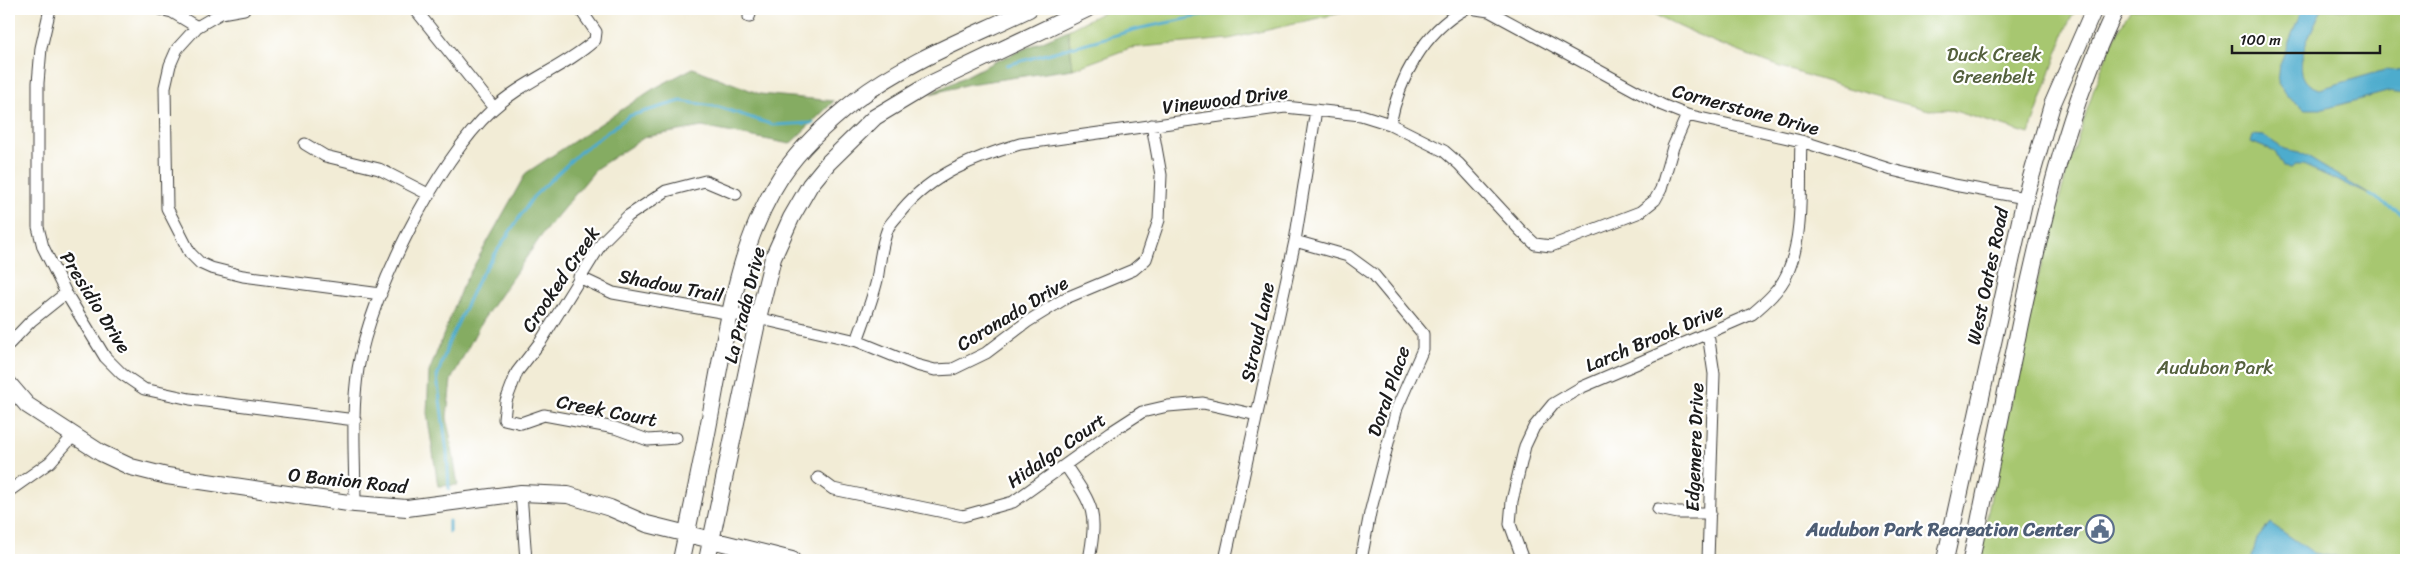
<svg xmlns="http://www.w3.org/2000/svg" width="2415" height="569" font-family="Sriracha,sans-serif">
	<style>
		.green { fill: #a7c76f; stroke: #627246 }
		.forest { fill: #85ac62; stroke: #50643f }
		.water { fill: #4eaccd; stroke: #356474 }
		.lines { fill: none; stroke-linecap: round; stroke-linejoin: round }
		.stream { stroke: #4eaccd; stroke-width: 3 }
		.street-casing { stroke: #3c3b38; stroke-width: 13 }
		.secondary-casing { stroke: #3c3b38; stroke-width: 18 }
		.street { stroke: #fff; stroke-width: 11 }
		.secondary { stroke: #fff; stroke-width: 16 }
		.labels { text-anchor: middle; stroke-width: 4.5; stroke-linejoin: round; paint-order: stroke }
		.park-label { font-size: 19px; fill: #54603d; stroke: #fff }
		.street-label { font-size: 19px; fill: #1c1c1c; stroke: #fff }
		.service-label { font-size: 19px; font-weight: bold; fill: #4e5e75; stroke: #fff; text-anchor: end }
	</style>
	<rect width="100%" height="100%" fill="#fff"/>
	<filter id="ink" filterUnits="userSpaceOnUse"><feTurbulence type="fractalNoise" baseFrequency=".02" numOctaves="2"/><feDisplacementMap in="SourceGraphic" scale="10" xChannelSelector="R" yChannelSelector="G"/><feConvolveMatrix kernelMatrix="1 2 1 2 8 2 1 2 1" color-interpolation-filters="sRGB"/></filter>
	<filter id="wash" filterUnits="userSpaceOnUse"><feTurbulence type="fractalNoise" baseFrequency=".0096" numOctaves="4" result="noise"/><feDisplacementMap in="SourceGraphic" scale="20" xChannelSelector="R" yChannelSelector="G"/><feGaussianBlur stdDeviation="1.12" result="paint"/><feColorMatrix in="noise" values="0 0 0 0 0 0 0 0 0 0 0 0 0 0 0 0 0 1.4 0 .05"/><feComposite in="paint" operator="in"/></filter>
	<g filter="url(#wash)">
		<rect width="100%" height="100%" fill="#f2ecd6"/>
		<path class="green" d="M1109 9H1358L1229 39 1130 48 1073 69 1068 30Z
			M1644 9H2076L2066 28 2029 134 1948 109 1929 110C1832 85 1733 56 1644 9Z
			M2131 9H2406V560H1978C2007 420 2032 277 2077 141 2092 94 2105 50 2131 9Z"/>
		<path class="forest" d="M1068 30 1073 69 969 84 930 94 992 63Z
			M693 68 760 94 834 101 790 144 702 127 645 137 597 168 544 232 482 321 451 380 447 417 458 485 438 486 427 413 429 372 462 287 526 173 653 89Z"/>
		<path class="water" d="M2302 9H2322C2312 31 2282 80 2320 89L2385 70 2405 71 2406 94 2387 92 2324 109H2305L2286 95 2278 83 2280 64Z
			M2253 135 2264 136 2284 149 2299 152 2370 195 2303 165H2295L2291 168 2283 167 2275 152 2251 142Z
			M2270 523 2314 553 2351 560H2251L2257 539Z"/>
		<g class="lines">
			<path class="stream" d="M1007 65 1141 28 1235 9
				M2370 195 2406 216
				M449 489 447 452 437 377 449 342 479 278 533 197 580 152 629 116 681 101 719 107 773 125 813 123
				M449 532V521"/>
		</g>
	</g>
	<g filter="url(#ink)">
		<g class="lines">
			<defs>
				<path id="street" d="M50 9 41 48 38 83V227L43 247 66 293 105 357 122 374 144 389 190 399 355 420
					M160 9 172 12 197 27
					M244 9 221 13 197 27 177 49 170 65 165 87 167 208 190 253 200 263 211 268 243 276 381 294
					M415 9 494 108
					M1476 9 1489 11 1662 105 1687 115 1801 141 1892 170 1954 185 2025 198
					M749 17 752 9
					M1390 124C1399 79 1423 32 1465 9
					M305 144 325 156 379 169 430 195
					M1295 241 1348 256 1374 275 1423 334V349L1397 408 1370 513 1361 560
					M579 277 613 293 766 320 857 341 916 365 935 370 953 369 986 353 1027 322 1066 298 1133 270 1146 259 1159 220 1161 175 1152 125
					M1708 334 1714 374 1708 560
					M857 341C864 321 872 301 877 280 880 262 881 245 888 228 891 222 898 216 902 210 932 174 976 157 1020 144L1285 107 1361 115 1390 124 1444 151 1459 164 1521 231 1535 244 1551 246 1640 212 1655 200 1661 189 1673 147 1687 115
					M9 344 31 321 66 293
					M676 438 648 440 615 428 544 415 521 423 504 419 506 401 517 372 541 341 603 241 628 216 666 191 705 181 736 194
					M1066 466C1093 506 1098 511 1089 560
					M818 478 833 489 963 516 1013 502 1111 432 1142 412 1168 406 1203 403 1257 415
					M9 491 50 462 73 436
					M521 493 526 560
					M355 504C355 460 351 413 358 369 370 294 437 161 492 110 523 81 565 67 595 40L596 32 580 9
					M1658 509 1678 513H1710
					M1225 560 1295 241 1316 110
					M1523 560 1510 524 1512 501 1525 446 1534 427 1553 404 1580 388 1752 314C1765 303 1780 290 1787 274 1805 234 1799 183 1801 141"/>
				<path id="secondary" d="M9 384 27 405 101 453 131 467 167 476 355 504 407 508 521 493 568 495 610 508 647 524 792 560
					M681 560C693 504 705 447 715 390 729 317 740 239 782 175 801 147 829 121 856 100 907 61 971 37 1029 9
					M707 560 758 318 773 258 791 218 810 185 828 163 875 117 930 84 1087 9
					M1945 560 2025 198 2052 105 2094 9
					M1971 560C1988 480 2004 400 2021 319 2044 214 2068 106 2116 9"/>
			</defs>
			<use href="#street" class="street-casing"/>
			<use href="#secondary" class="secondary-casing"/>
			<use href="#street" class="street"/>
			<use href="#secondary" class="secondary"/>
		</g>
	</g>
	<defs>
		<symbol id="civic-ring" viewBox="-11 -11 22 22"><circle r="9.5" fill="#fff" stroke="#5c6f8a" stroke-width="1.5"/><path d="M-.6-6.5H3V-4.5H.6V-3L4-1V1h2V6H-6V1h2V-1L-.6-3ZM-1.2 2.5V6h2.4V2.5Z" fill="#5c6f8a"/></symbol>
	</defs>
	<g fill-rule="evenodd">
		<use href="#civic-ring" x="2084" y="513" width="32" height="32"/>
	</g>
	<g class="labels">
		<g class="park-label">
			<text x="1994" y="61">Duck Creek<tspan x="1994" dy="22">Greenbelt</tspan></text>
			<text x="2215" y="374">Audubon Park</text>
		</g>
		<g class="street-label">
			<text transform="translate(1225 99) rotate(-7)" y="7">Vinewood Drive</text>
			<text transform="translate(1746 109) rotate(15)" y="7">Cornerstone Drive</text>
			<text transform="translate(1987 276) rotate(-78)" y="7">West Oates Road</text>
			<text transform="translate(560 279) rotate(-56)" y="7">Crooked Creek</text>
			<text transform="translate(671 285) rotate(11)" y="7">Shadow Trail</text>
			<text transform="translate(96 302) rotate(58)" y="7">Presidio Drive</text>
			<text transform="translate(744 305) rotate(-76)" y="7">La Prada Drive</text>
			<text transform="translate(1012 313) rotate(-31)" y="7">Coronado Drive</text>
			<text transform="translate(1257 332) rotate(-78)" y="7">Stroud Lane</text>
			<text transform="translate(1654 337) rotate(-23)" y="7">Larch Brook Drive</text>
			<text transform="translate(1388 391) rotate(-71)" y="7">Doral Place</text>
			<text transform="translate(607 410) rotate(11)" y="7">Creek Court</text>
			<text transform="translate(1694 447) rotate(-88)" y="7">Edgemere Drive</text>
			<text transform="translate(1056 450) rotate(-35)" y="7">Hidalgo Court</text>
			<text transform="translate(348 480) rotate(6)" y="7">O Banion Road</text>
		</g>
		<g class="service-label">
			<text x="2081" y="536">Audubon Park Recreation Center</text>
		</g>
	</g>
	<rect width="2415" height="569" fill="none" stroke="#fff" stroke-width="30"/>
	<path d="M2232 45v8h148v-8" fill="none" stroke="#1c1c1c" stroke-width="2.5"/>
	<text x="2240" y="45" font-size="15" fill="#1c1c1c" stroke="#ffffff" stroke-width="4" paint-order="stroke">100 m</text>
</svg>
